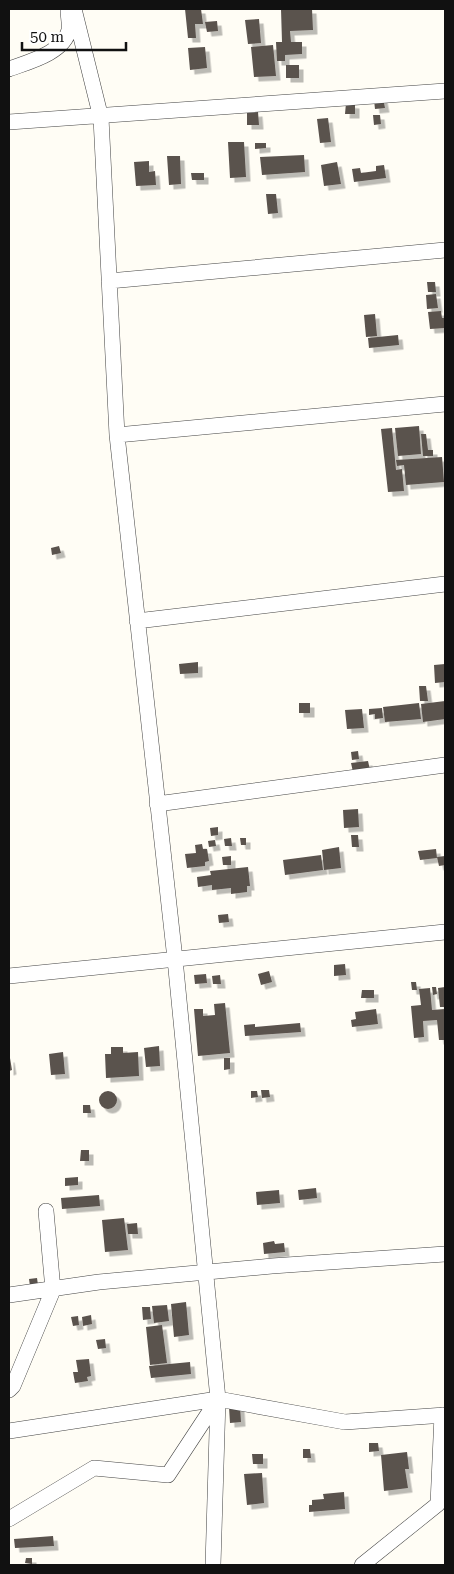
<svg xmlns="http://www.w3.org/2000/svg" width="454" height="1574" font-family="'Roboto Serif',serif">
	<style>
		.building { fill: #5a524d; filter: url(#shadow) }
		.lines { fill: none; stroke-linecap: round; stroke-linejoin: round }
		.minor-casing { stroke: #444; stroke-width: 16 }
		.minor { stroke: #fff; stroke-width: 15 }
	</style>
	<defs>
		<filter id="shadow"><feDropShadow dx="4.5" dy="4.5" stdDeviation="0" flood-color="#0004"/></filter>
	</defs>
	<rect width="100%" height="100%" fill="#fffdf5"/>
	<path class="building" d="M185 9H201L203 24H195L196 38H188Z
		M281 9H312L313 30 290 31 291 42H302V54L285 55V61H277L276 42H282Z
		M259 19 261 43 248 44 245 20Z
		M217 21 218 31 207 32 205 22Z
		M273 45 276 76 254 77 251 47Z
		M205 47 207 68 190 70 188 48Z
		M286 65H299V78H286Z
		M383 98 385 108 375 109 374 100Z
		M346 103 355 104V114H345Z
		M258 112 259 125H247V113Z
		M373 115H380L381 124 374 125Z
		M328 118 331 142 320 143 317 119Z
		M228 142H244L246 177 230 178Z
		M255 143H266V148L255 149Z
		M304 155 305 172 262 175 260 157Z
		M167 156H180L181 184 169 185Z
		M149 161V172L155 171 156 185 136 186 134 162Z
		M337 162 341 184 324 186 321 165Z
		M384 165 386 178 354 182 352 169 360 168 361 173 376 171V166Z
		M191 173H204V180H192Z
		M266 194H276L278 213 268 214Z
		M427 282H435L436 292H428Z
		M436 294 438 308 427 309 426 295Z
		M441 311 442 318H445V328L430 329 428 312Z
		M375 314 377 336 366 337 364 315Z
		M398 335 399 345 369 348 368 338Z
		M419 426 421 454 398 456 395 428Z
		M392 428 396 470 402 469 404 491 388 492 381 429Z
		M421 434H426L428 450H433V456H423Z
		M442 457 444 482 406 485 404 465 397 466 396 460Z
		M59 546 61 553 52 555 51 548Z
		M198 662V673L180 674 179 664Z
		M445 664V682L435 683 434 665Z
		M419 686H426L428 701H420Z
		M445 701V719L423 722 421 704Z
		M299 703H310V713H299Z
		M419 703 421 719 385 722 383 707Z
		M382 708 383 718 375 719V714L369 715V709Z
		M362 709 364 728 347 729 345 710Z
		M358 751 359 759 352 760 351 752Z
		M368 761 370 770 353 772 351 763Z
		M358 809 359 827 344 828 343 810Z
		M218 827V835L211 836 210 828Z
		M351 835H358L359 847H352Z
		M231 838 232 846H225L224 839Z
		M240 838H246V845H241Z
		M215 840 216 846 209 847 208 841Z
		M202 844 203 849H207L209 861 205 862V866L187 868 185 854 196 853 195 845Z
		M339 847 341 868 324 870 322 850Z
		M436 849 437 858 420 860 418 851Z
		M321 855 323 870 285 875 283 860Z
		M231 856V865H223L222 857Z
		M445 856V865L439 866 437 857Z
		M248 867 250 886H247V892L231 894V888L212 890V885L198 887 197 877 211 875 210 871Z
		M228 914 229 922 219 923 218 915Z
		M345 964 346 975 334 976V965Z
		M269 971 272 982 261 985 258 974Z
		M206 974 207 983 195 984 194 975Z
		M220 975 221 984H213L212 976Z
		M411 982H416L417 990H412Z
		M432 987H436L437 994 433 995Z
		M445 987V1007H440L438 988Z
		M430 988 432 1010 445 1009V1040H439L437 1020 423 1021 424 1037 414 1038 411 1006 421 1005 419 989Z
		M362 990H374V998H361Z
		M225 1003 230 1053 198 1056 194 1009H203V1016L215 1015 214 1004Z
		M376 1009 378 1024 352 1027 351 1020 356 1019 355 1012Z
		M300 1023 301 1032 245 1036 244 1025 255 1024V1027Z
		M159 1046 160 1066 146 1067 144 1048Z
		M111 1047H123V1053L138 1052 139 1076 106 1078 105 1054H111Z
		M63 1052 65 1074 51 1075 49 1054Z
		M9 1058H10L12 1070 9 1071Z
		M224 1058H230V1069L224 1070Z
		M261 1090H269L270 1097 262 1098Z
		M251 1091H257L258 1097 251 1098Z
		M99 1100a9 9 0 1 1 18 0a9 9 0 1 1-18 0Z
		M83 1105H90L91 1113H83Z
		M81 1150H89V1161H80Z
		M78 1177V1185L65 1186V1178Z
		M316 1188 317 1198 299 1200 298 1190Z
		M279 1190 280 1203 257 1205 256 1192Z
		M99 1195 100 1206 62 1209 61 1198Z
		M124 1218 128 1250 105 1252 102 1220Z
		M137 1223 138 1234H128L127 1224Z
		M274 1241 275 1244 284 1243 285 1252 264 1254 263 1243Z
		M37 1278 38 1285 30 1286 29 1279Z
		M186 1302 189 1335 174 1337 171 1304Z
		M167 1305 169 1321 154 1323 152 1306Z
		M142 1307H150L151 1319 143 1320Z
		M91 1315 92 1324 83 1326 82 1317Z
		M78 1316 79 1325 73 1326 71 1317Z
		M162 1325 167 1363 150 1365 146 1327Z
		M105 1339 106 1348 98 1349 96 1340Z
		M89 1359 91 1376 87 1377 88 1381 75 1383 73 1372H78L76 1360Z
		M190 1362 191 1374 151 1378 149 1366Z
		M240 1406 241 1422 230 1423 229 1407Z
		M369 1443H378L379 1451 369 1452Z
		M303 1449H310L311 1458H303Z
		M407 1452 409 1469H405L408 1488 384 1491 381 1455Z
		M252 1454H263V1464H253Z
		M262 1473 264 1503 247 1505 244 1474Z
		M344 1492 345 1509 309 1512V1505H312V1500L324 1499 323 1494Z
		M53 1536 54 1546 15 1548 14 1539Z
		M26 1558H32V1564L25 1563Z"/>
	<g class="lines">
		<defs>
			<path id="minor" d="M9 69C28 62 64 53 69 30 70 24 68 16 68 10
				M9 122 445 91
				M109 281 445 250
				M117 435 445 404
				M137 621 445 584
				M157 804 445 765
				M9 976 445 932
				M9 1295 99 1282 272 1266 445 1254
				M9 1390 13 1386 53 1290 46 1211
				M9 1431 218 1399 345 1422 445 1415
				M9 1519 94 1468 168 1475 218 1399 175 959 117 435 101 118 74 9
				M213 1565 218 1399
				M362 1565 438 1504 442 1415"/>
		</defs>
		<use href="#minor" class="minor-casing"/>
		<use href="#minor" class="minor"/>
	</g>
	<rect width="454" height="1574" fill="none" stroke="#111111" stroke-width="20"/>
	<path d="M22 42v8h104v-8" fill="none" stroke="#111111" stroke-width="2.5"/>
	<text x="30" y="42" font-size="15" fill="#111111" stroke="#ffffff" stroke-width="4" paint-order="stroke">50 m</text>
</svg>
